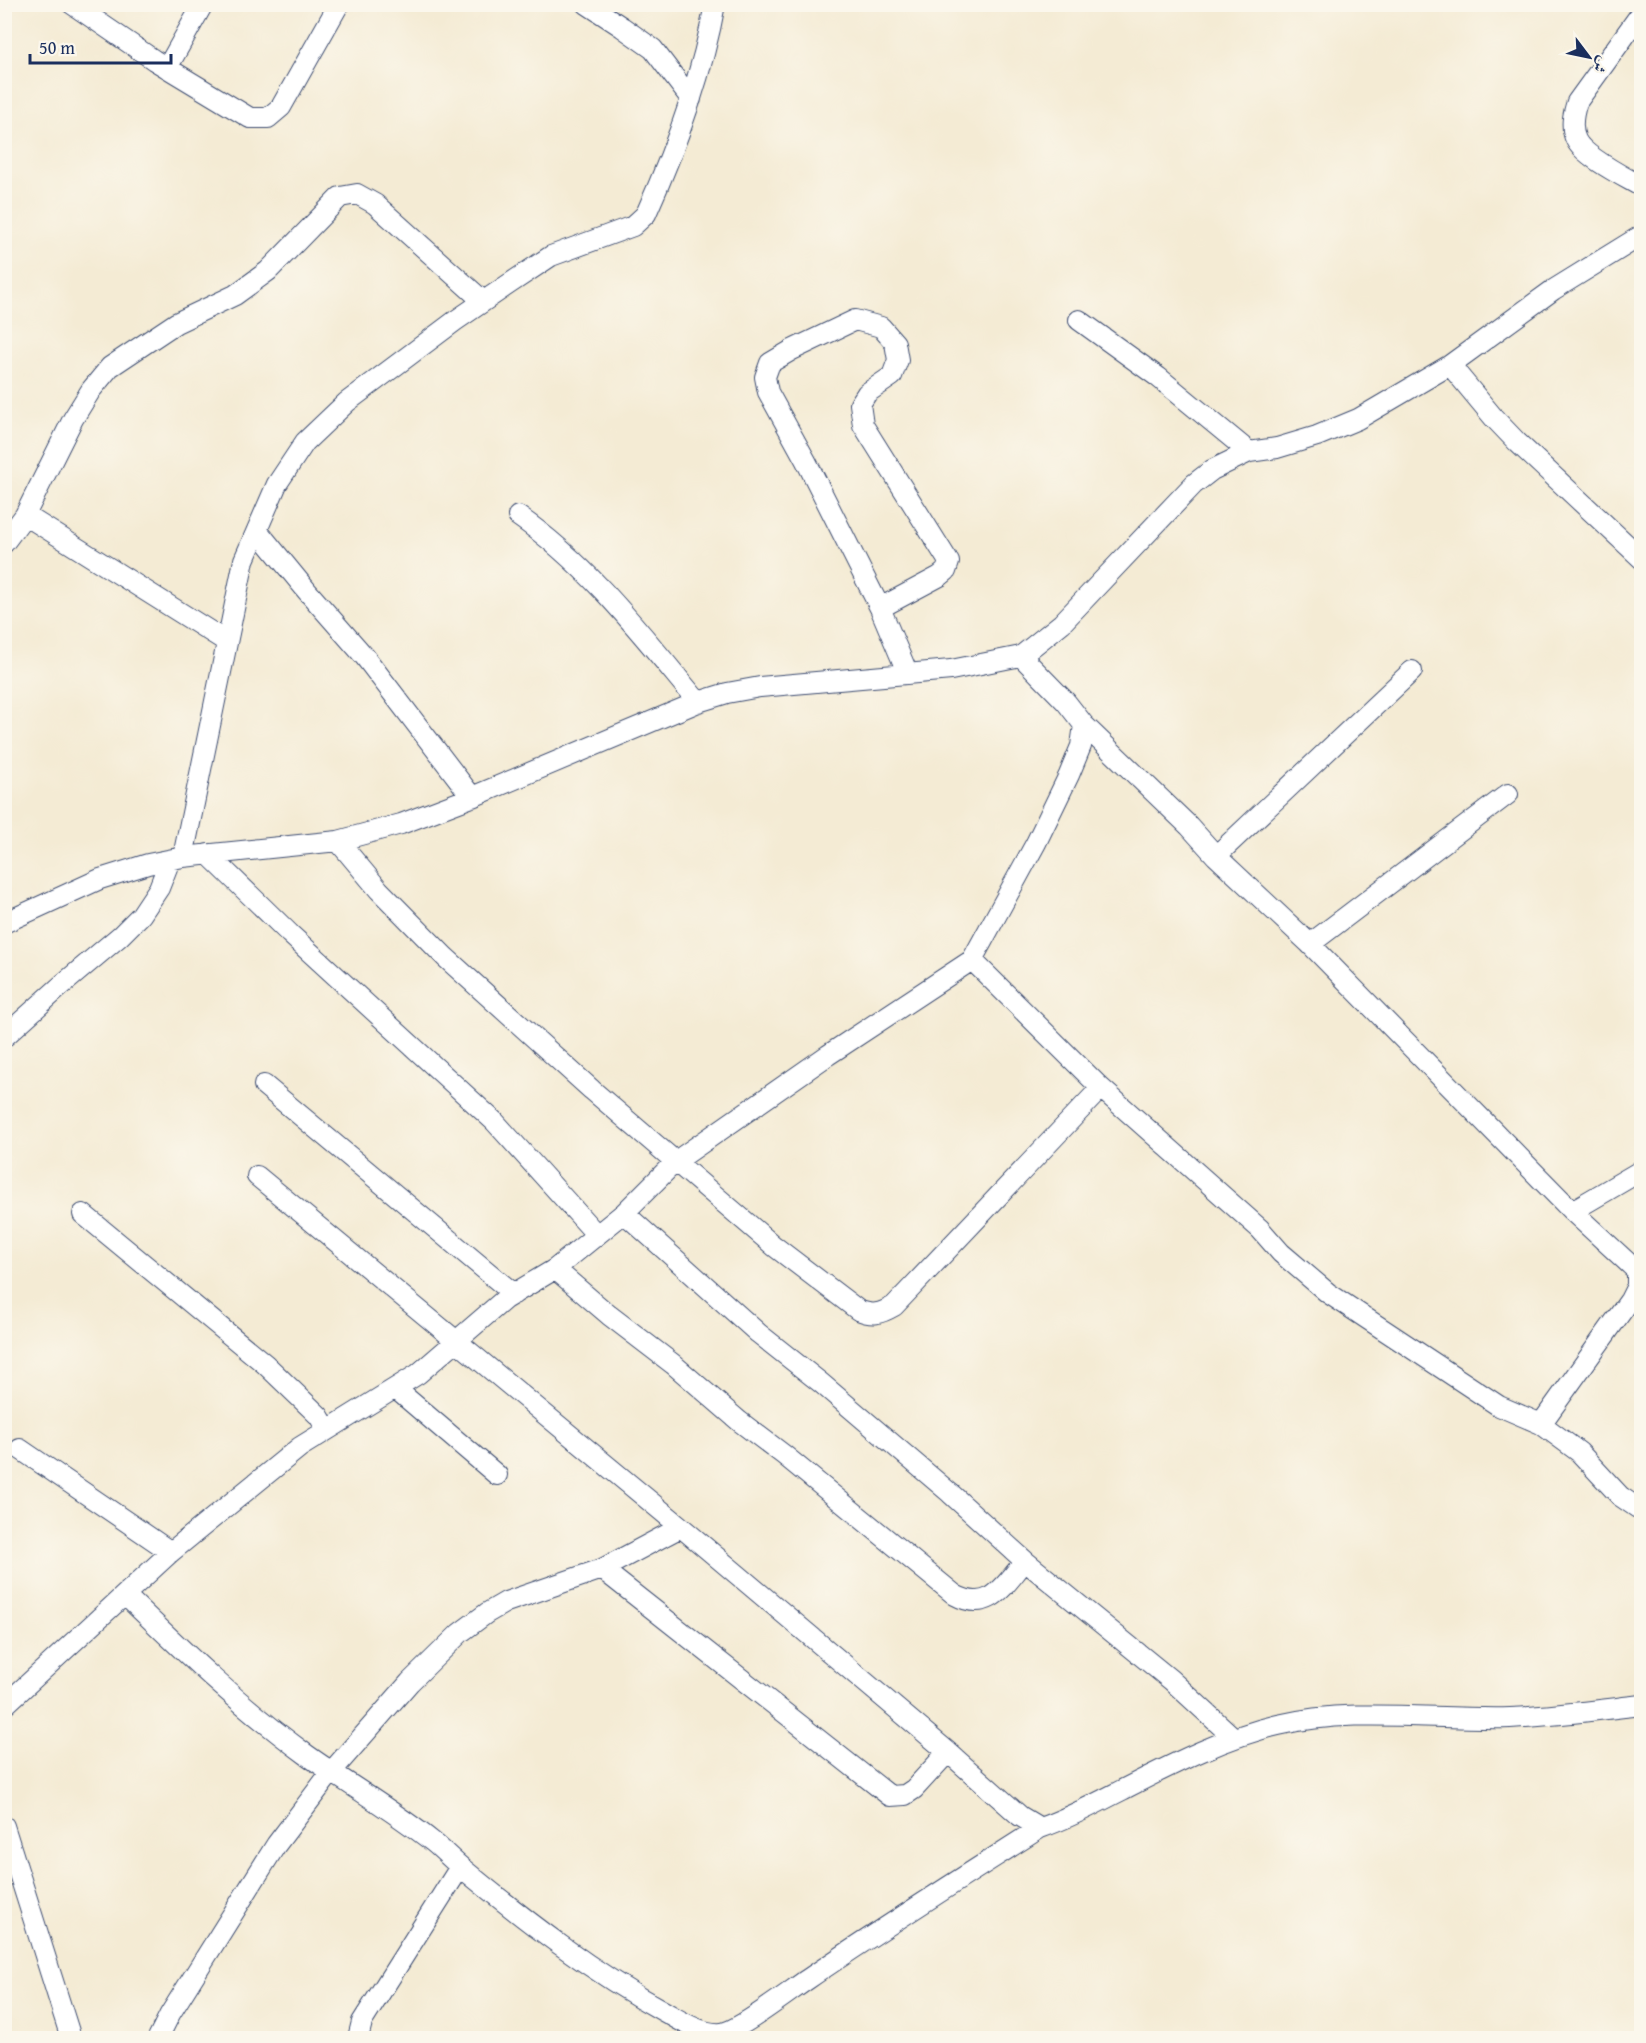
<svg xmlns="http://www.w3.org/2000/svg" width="1646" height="2043" font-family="'Gentium Book Plus',Amiri,serif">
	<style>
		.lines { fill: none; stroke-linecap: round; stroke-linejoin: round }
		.minor-casing { stroke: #3c4b70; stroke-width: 22 }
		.minor { stroke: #fff; stroke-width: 20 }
	</style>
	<rect width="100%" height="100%" fill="#fbf7ec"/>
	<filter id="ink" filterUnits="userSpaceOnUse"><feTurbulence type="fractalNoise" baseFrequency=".0167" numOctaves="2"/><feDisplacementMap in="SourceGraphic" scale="12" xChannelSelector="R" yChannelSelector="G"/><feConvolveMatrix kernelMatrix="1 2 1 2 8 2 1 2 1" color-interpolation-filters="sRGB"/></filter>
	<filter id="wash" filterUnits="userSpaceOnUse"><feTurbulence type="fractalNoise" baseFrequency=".008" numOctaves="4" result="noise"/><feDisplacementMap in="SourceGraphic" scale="24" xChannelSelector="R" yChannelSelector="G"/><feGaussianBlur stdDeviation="1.35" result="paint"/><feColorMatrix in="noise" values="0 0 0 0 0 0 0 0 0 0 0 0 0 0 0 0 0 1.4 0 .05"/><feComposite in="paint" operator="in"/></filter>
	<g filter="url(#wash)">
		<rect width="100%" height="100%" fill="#f4ebd4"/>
	</g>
	<g filter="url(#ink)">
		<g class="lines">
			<defs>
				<path id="minor" d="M72 4 154 60 250 118H268L281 107 339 4
					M587 4 622 27 653 49 691 99
					M1642 12 1577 102C1573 114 1570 127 1576 140 1584 157 1625 177 1642 187
					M167 68 203 4
					M1079 320 1158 377 1249 452
					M1450 365 1494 418 1517 442 1642 559
					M25 515 227 642
					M518 516C589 565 643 636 698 702
					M257 530 307 591 365 657 472 797
					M4 543 25 515 73 419 91 390 110 367 176 323 235 295 268 271 340 197 357 194 375 204 483 301
					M880 608 940 576 946 571 949 562 863 425 860 404 867 393 892 376 898 360 895 343 881 327 855 320 792 350 770 363 765 377 768 392 806 461 880 608 908 674
					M1084 725 1189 826 1216 856 1310 944 1572 1211 1637 1271V1286L1630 1300 1541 1424
					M338 841 379 890 445 957 592 1090 774 1246 858 1310C873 1316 880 1314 894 1306L1101 1088
					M208 854 290 934 495 1122 597 1235
					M1216 856 1412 671
					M183 857 244 560 277 484 305 442 347 402 455 321 509 284 551 256 633 226 646 214C676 147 702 76 715 4
					M4 923 100 879 148 864 183 857 338 841 401 824 472 797 698 702 727 693 760 687 951 670 1021 656 1062 623 1194 484 1212 470 1249 452 1277 448 1317 436 1358 419 1450 365 1553 290 1642 235
					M1310 944 1508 794
					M972 960 1101 1088 1260 1229 1281 1253 1328 1293 1499 1406 1541 1424 1579 1452 1620 1496 1642 1511
					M4 1037 63 984 120 936 141 915 159 888 170 860
					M264 1085 514 1294
					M257 1176 681 1527 948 1752 1020 1816 1040 1828C1069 1818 1095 1804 1122 1790 1171 1765 1225 1737 1278 1725 1354 1707 1433 1720 1510 1718 1554 1716 1598 1710 1642 1705
					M1572 1211 1642 1170
					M624 1213 758 1333 821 1383 950 1493 1025 1561 1171 1680 1234 1738
					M83 1214 265 1364 319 1416 327 1430
					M555 1269 609 1315 673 1364 739 1421 784 1455 955 1595C990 1614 1004 1585 1025 1561
					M396 1389 497 1475
					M20 1449 171 1552
					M602 1569 890 1796 905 1795 914 1789 948 1752
					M125 1595C183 1651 242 1708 307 1755 349 1785 393 1810 433 1842 443 1850 452 1860 462 1868 526 1921 592 1972 665 2012 681 2021 702 2035 722 2033 740 2030 790 1991 808 1979 884 1927 962 1878 1040 1828
					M4 1706 171 1552 300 1447 418 1374 505 1299 555 1269 624 1213 676 1161 828 1055 972 960 1036 843 1069 775 1081 746 1084 725 1066 702 1021 656
					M4 1826 71 2038
					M158 2038 170 2014 276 1845 332 1771 368 1730 410 1682 460 1633 487 1613 506 1602 602 1569 681 1527
					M358 2038 362 2022 460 1867"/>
			</defs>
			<use href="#minor" class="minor-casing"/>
			<use href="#minor" class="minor"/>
		</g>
	</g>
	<rect width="1646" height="2043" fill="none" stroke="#fbf7ec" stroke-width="24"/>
	<g transform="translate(1589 57) rotate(122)" stroke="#fbf7ec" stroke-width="4.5" paint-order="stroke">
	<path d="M0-4.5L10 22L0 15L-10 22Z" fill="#1b2f5e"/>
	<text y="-9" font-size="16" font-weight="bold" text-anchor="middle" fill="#1b2f5e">ش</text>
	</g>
	<path d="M30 54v9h141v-9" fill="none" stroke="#1b2f5e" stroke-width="3"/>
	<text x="39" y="54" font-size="18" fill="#1b2f5e" stroke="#fbf7ec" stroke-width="4.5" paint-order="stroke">50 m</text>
</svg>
